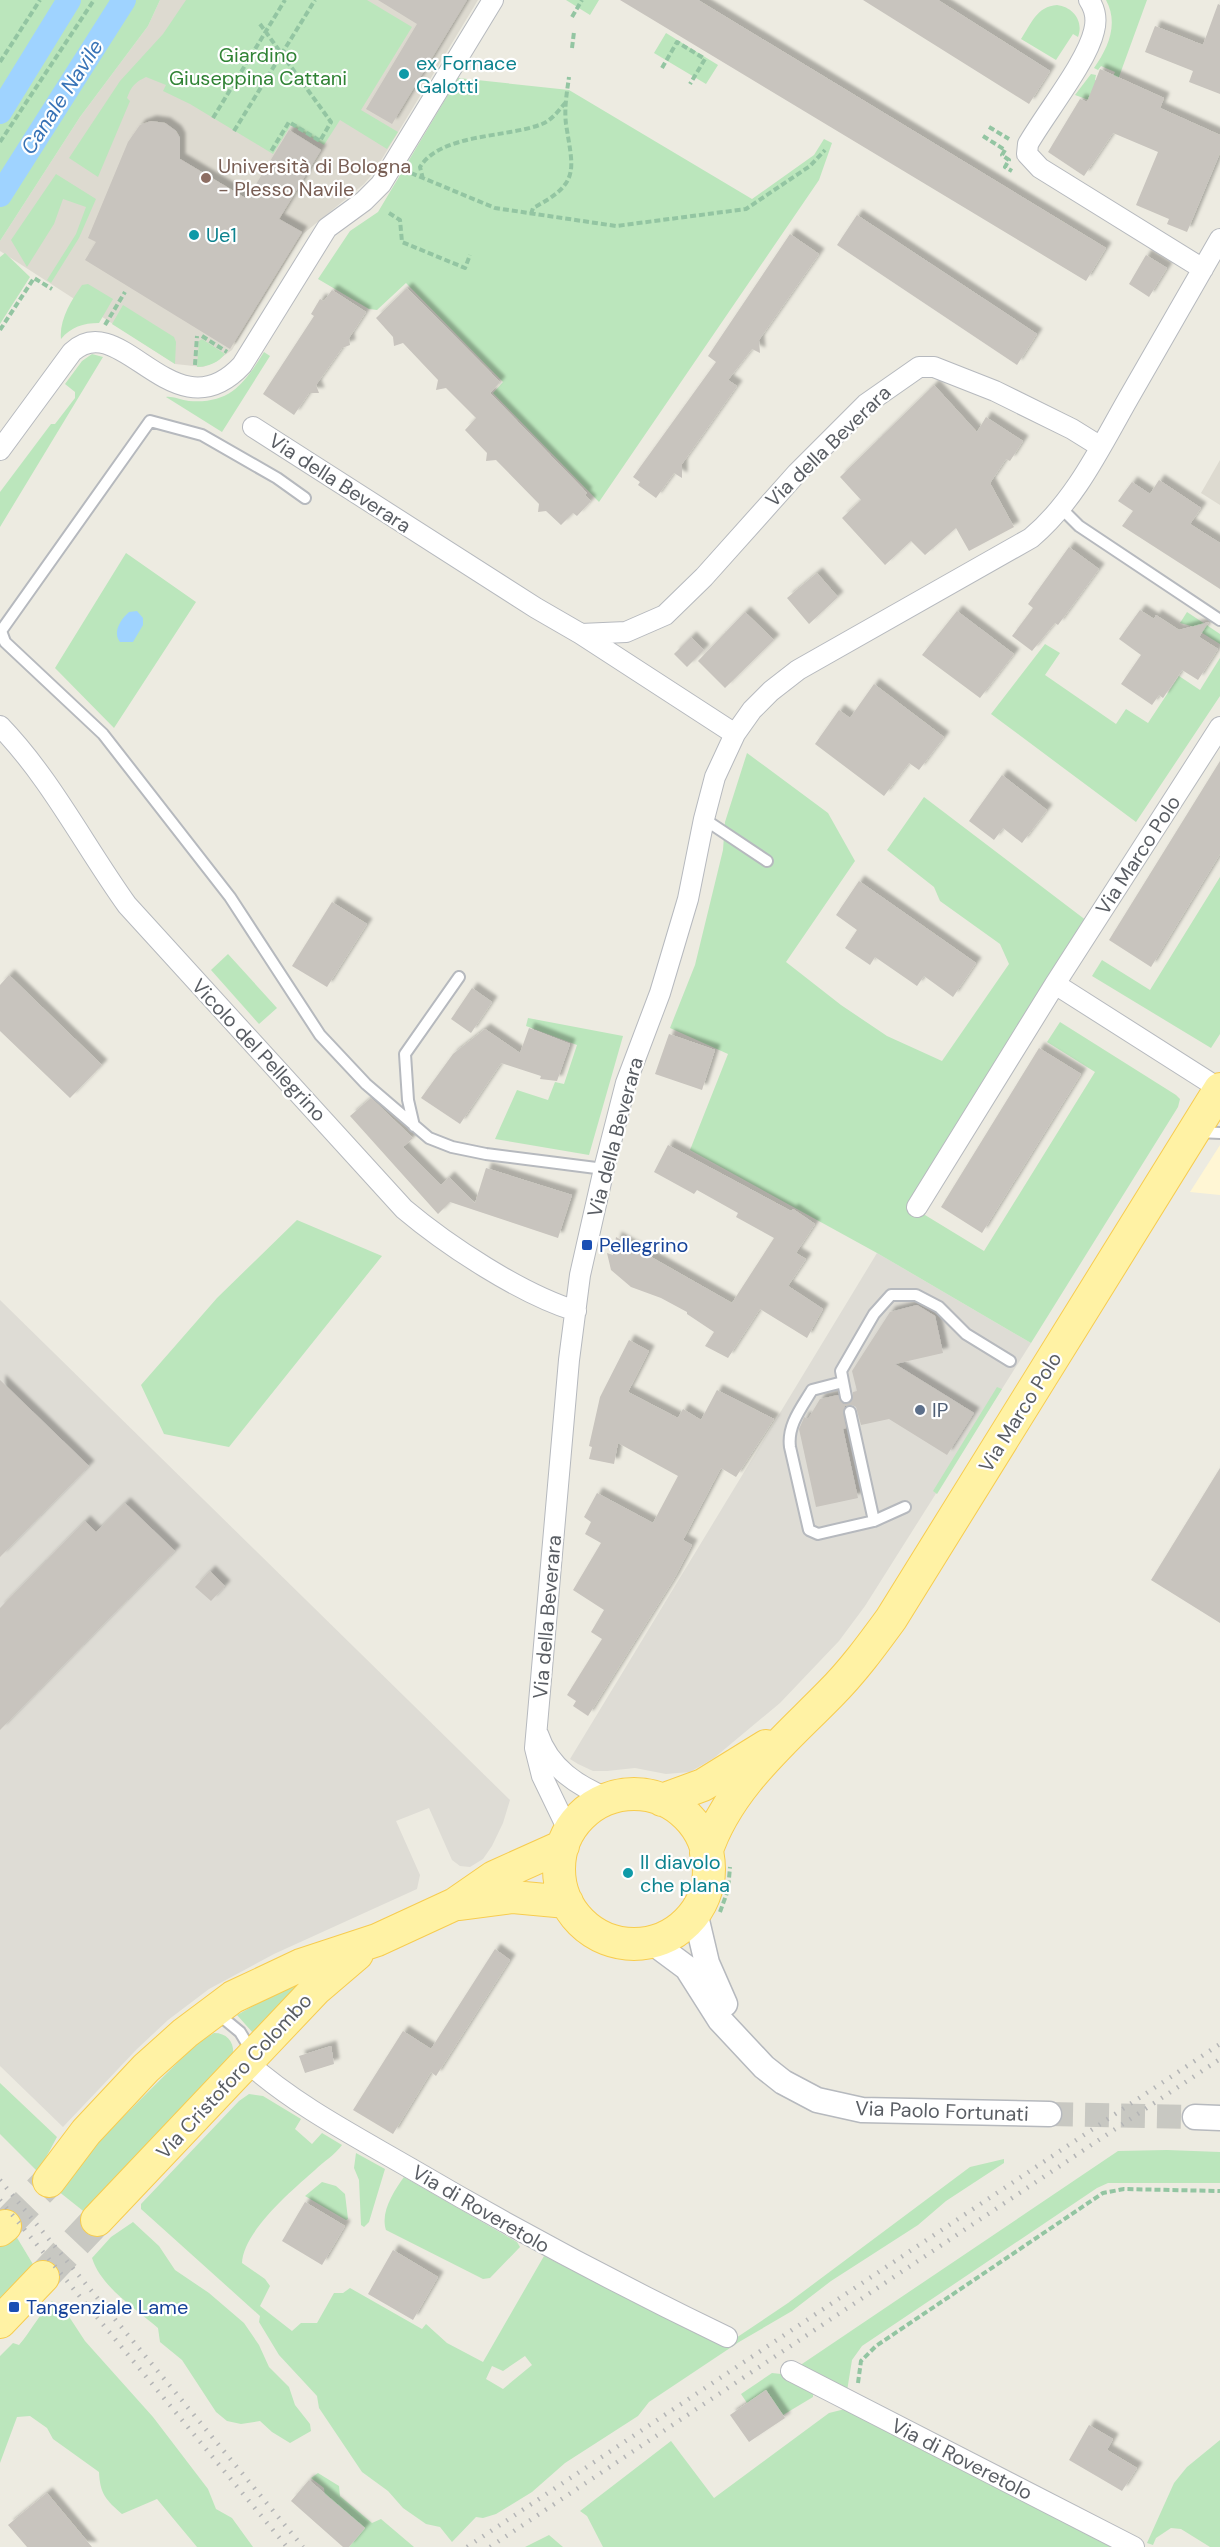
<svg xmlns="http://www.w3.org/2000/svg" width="1220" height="2547" font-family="'DM Sans',sans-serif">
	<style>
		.commercial { fill: #fff6d4 }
		.industrial { fill: #dedcd5 }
		.education { fill: #dddad0 }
		.green { fill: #bbe6bc; fill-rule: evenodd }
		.water { fill: #9fd3ff }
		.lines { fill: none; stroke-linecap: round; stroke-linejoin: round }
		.canal { stroke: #9fd3ff; stroke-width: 24 }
		.building { fill: #c8c4be; filter: url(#shadow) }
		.tertiary-tunnel { stroke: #c8c8c2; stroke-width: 24; stroke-dasharray: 24 12; stroke-linecap: butt }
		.primary-tunnel { stroke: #c8c8c2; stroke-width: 32; stroke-dasharray: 32 16; stroke-linecap: butt }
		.service-casing { stroke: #b6b9be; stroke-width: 14 }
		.minor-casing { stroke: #b6b9be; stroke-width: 22 }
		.tertiary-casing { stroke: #b6b9be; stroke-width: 27 }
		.primary-casing { stroke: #f7cc4f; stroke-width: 34 }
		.path { stroke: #93c5a2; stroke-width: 4; stroke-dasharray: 6 3; stroke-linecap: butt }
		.service { stroke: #fff; stroke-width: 10 }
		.minor { stroke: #fff; stroke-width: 20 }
		.tertiary { stroke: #fff; stroke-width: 24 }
		.primary { stroke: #fff2a4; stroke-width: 32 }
		.rail { stroke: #b4b5b6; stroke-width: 4.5; stroke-dasharray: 1.5 8; stroke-linecap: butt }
		.culture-dot { fill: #0f9aa8; stroke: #fff; stroke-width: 2 }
		.education-dot { fill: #8d6e63; stroke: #fff; stroke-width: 2 }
		.transit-dot { fill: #1a4fb4; stroke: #fff; stroke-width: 2 }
		.service-dot { fill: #5c6f8a; stroke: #fff; stroke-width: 2 }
		.labels { text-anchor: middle; stroke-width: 4.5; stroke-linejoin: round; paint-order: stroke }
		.park-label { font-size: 20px; fill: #308335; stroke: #fff }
		.culture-label { font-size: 20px; fill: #0d838f; stroke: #fff; text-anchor: start }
		.education-label { font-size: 20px; fill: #785e54; stroke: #fff; text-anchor: start }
		.street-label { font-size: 20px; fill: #595d63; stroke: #fff }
		.transit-label { font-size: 20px; fill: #164399; stroke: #fff; text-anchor: start }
		.service-label { font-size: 20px; fill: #4e5e75; stroke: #fff; text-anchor: start }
		.water-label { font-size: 21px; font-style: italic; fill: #3873b6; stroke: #fff }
	</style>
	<defs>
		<filter id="shadow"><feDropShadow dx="5.5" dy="-5.5" stdDeviation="1.5" flood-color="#0004"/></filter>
	</defs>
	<rect width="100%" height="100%" fill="#edebe1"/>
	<path class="commercial" d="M1220 1145V1195L1190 1192Z"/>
	<path class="industrial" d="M877 1253 1031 1343 865 1606 839 1641 780 1703 714 1758 690 1772 666 1774 635 1768 607 1771H593L578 1764 570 1759Z
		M0 1300 510 1800 503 1823 492 1846 483 1859 470 1867 460 1866 452 1860 429 1808 396 1821 420 1875 417 1889 274 1954 209 1989 168 2020 137 2049 63 2127 0 2066Z"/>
	<path class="education" d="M160 0H478L374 172 364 184 303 234 232 350 215 362 203 367 175 364 0 251V241L80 117 148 26Z
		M1220 460V505L1201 493Z"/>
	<path class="green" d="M0 0H160L148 26 80 117 0 241Z
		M186 0H367L412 27 361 110 398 132 387 149 340 120 324 145 291 125 273 154 190 104 163 91 166 85 146 77C135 82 131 87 127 98L130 101 98 177 69 158 120 81 163 34Z
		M566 0H599L590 15Z
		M1106 0H1147L1108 107 1075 95 1091 74 1096 75 1095 80 1109 86 1115 72 1101 66 1098 70 1094 68C1108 48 1119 24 1106 0Z
		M1057 5C1073 7 1084 21 1078 37L1073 34 1056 60 1021 39C1031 24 1037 6 1057 5Z
		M666 33 718 65 706 84 654 53Z
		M458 78 569 90 752 199 814 155 824 139 832 143 819 180 599 502 493 393 503 382 406 283 377 310 369 309 318 279 350 231 378 212Z
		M56 174 96 199 79 238 51 283 47 280 76 234 86 207 63 199 54 224 27 267 11 240Z
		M5 253 30 277 0 324V257Z
		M88 284 113 299 99 323C83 323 71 327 61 339 59 320 71 301 82 285Z
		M123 305 174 337 176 342 175 364 112 324Z
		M202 339 225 354C219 362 208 367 197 367L199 341Z
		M264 352 270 356 222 432 166 397C172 396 181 400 189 401 230 404 244 384 264 352Z
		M92 354 103 357 0 527V492L51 424H55L75 398V392L65 384 82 361Z
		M126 553 196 602 114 728 55 668Z
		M1187 612 1220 634V644L1191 626 1180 623Z
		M1045 644 1060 653 1045 675 1116 724 1126 709 1148 723 1179 676 1200 690 1220 658V696L1136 822 991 714Z
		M747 753 828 813 855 861 786 962 841 1005 887 1036 942 1061 1009 964 1000 944 940 901 934 887 887 850 924 797 1087 921 907 1204 984 1251 1095 1072 1047 1042 1060 1022 1176 1095 1180 1099 1178 1107 1031 1343 877 1253 690 1150 728 1054 670 1028 695 965 723 850 725 822Z
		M1220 877V1034L1211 1048 1092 976 1102 960 1150 990Z
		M228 954 277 1008 259 1024 211 970Z
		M528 1018 623 1036 589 1155 495 1139 517 1090 548 1100 555 1082 564 1084 577 1045 526 1026Z
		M297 1220 382 1256 229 1447 164 1434 141 1385 217 1298Z
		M997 1387 1002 1389 937 1494 933 1491Z
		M292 1984 296 1987 295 1990 253 2033 237 2015Z
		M214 2033C228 2033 235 2043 233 2057L87 2214 53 2187 197 2043Z
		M0 2083 57 2137 38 2172 0 2134Z
		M249 2094 263 2096 301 2119 295 2129 312 2144 322 2133 342 2145C335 2155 324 2161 315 2170 292 2190 243 2232 242 2263L265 2279 270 2286 260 2306 292 2331 301 2323H317L334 2293H343L350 2288 422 2329 426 2324 447 2343 483 2362 544 2256 724 2346 788 2303 970 2167 1004 2159V2163L946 2201 918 2225 831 2281 792 2311 739 2342 649 2402 638 2416 565 2463 532 2492 496 2514 483 2518 476 2517 452 2542 440 2527 426 2524 403 2508 388 2491 362 2472 319 2408 317 2396 279 2355 259 2322 260 2316 141 2209V2204L239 2101ZM525 2356 532 2365 503 2389 486 2379 492 2366 503 2371Z
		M1167 2150 1220 2152V2183H1108L1097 2188 862 2346 852 2360 847 2391 801 2369 802 2364 1118 2151Z
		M356 2153 385 2169 369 2222 364 2227 361 2225 359 2180 354 2168Z
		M404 2177 517 2242 520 2247 490 2278 483 2279 386 2230C380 2212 394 2191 404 2177Z
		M322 2182 336 2186 345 2194 348 2219 346 2220 305 2196Z
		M133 2222 159 2246 175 2270 209 2293 244 2323 259 2345 269 2367 289 2387 295 2405 310 2424 311 2431 290 2443 272 2432 260 2421 241 2424 227 2421 216 2412 182 2360 160 2342 158 2328C136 2309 101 2287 92 2258L111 2237Z
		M16 2236 34 2266 0 2301V2242Z
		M52 2301 64 2309 85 2341 153 2417 208 2489 216 2509 232 2518 253 2547H197L157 2499 122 2514C106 2500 100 2494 99 2472L53 2439 47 2428 30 2416 17 2417 0 2463V2356L13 2343 19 2345C31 2331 39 2315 52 2301Z
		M772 2373 781 2374 813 2394V2397L783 2415 766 2390 747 2403 741 2394Z
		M845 2409 1118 2547H603L587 2516 580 2511 671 2441 714 2498 829 2413Z
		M1220 2440V2547H1210L1181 2529 1171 2528 1156 2538 1153 2545 1147 2543 1174 2483 1187 2467Z
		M318 2473 339 2486 340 2496 372 2523 381 2519 414 2547H349L365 2528 334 2502 325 2499 324 2488 311 2478Z
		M549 2535 563 2547H524H525Z"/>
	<path class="water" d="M137 611 143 618V625L133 642H120C112 632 121 619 129 612Z"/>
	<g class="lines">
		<path class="canal" d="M0 112 69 0
			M0 195 124 0"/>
	</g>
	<path class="building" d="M378 0H467L392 124 366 109 417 24Z
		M620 0H698L1106 248 1086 281Z
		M863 0H938L1050 71 1029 104Z
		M1218 4 1220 5V94L1189 82 1193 71 1145 52 1155 26 1203 45Z
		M1100 69 1164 98 1160 108 1220 135V153L1187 232 1167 224 1169 219 1136 205 1158 152 1113 133 1084 176 1048 152 1080 99 1087 102Z
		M151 121 165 123 176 131 180 138V159L247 199 289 130 321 150 279 219 302 232 230 349 85 260 96 242 88 238 128 142 140 125Z
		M857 215 1037 334 1017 365 837 245Z
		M790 234 819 254 759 340 760 353 752 349 728 380 737 386 682 464V478L674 473 656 498 638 485 640 482 633 477 716 362 708 356Z
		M1146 255 1167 268 1149 297 1129 284Z
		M407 288 500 382 490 393 587 493 585 495 591 501 577 516 573 513 561 525 546 511 538 512 539 504 496 460 486 461 487 453 465 430 476 418 446 388 436 390 438 380 403 343 394 346 393 337 376 318Z
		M332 290 366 312 349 338 350 345 342 348 316 385 319 393H309L294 415 263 394 314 316 311 314 320 299 324 301Z
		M934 385 977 432 986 417 1023 441 1010 461 1006 459 990 483 1014 527 969 551 956 528 925 555 911 541 885 565 842 518 861 500 840 477Z
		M1159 480 1201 508 1190 524 1220 543V589L1122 526 1133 511 1118 501 1132 482 1150 494Z
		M1069 547 1099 569 1058 625 1055 623 1032 651 1012 636 1033 608 1028 604Z
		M817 573 838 597 809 624 787 598Z
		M1140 610 1154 619 1156 615 1179 630 1209 622 1199 637 1218 649 1198 680 1182 670 1163 698 1159 695 1152 705 1121 684 1141 655 1119 639Z
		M957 611 1014 654 980 698 922 655Z
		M745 612 774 640 725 688 698 661Z
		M691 637 704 650 687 667 674 654Z
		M874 684 944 737 919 770 909 763 884 796 815 744 839 710 850 718Z
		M1220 761V854L1151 967 1109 940Z
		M1002 775 1047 810 1022 843 1003 828 994 840 969 821Z
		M859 881 976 963 953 997 924 976 917 986 875 957 870 965 845 948 857 930 836 915Z
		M332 902 367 924 327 987 292 966Z
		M9 975 102 1065 70 1098 0 1031V985Z
		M472 988 492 1002 471 1033 451 1019Z
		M529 1028 570 1044 557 1081 540 1079 541 1076 501 1063 460 1124 421 1098 453 1054 485 1029 520 1053Z
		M669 1034 715 1050 702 1090 655 1074Z
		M1039 1048 1081 1074 982 1233 941 1207Z
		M371 1098 413 1138 403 1147 441 1185 449 1177 475 1203 486 1168 572 1195 558 1238 450 1202 438 1214 350 1116Z
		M668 1145 791 1211 793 1209 815 1224 796 1253 806 1259 788 1286 823 1309 807 1338 760 1309 728 1358 705 1346 714 1332 687 1314V1312L661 1298 631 1287 611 1270 607 1253 613 1255 616 1237 732 1303 774 1238 736 1217 738 1213 697 1190 694 1194 654 1172Z
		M917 1305 935 1316 943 1353 895 1364 974 1413 947 1455 889 1419 861 1425 856 1407 852 1405 845 1406 843 1413 846 1428 843 1429 858 1498 816 1507 799 1429 803 1420 804 1417 808 1419 820 1399 838 1395 843 1404 851 1402 853 1392 857 1391 852 1371 890 1312Z
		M629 1340 649 1351 628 1392 678 1418 683 1409 701 1420 717 1390 774 1419 736 1477 721 1468 683 1540 692 1545 674 1579 588 1716 573 1706 576 1701 567 1695 602 1639 591 1632 604 1610 573 1590 601 1543 585 1534 591 1522 584 1517 597 1493 653 1523 678 1476 618 1443 614 1464 589 1459 592 1447 589 1446 600 1397Z
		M0 1380 89 1466 0 1557Z
		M1220 1468V1623L1151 1580Z
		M125 1503 175 1551 0 1730V1608L85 1521 96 1532Z
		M210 1571 225 1586 211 1601 195 1587Z
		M495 1949 510 1960 436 2076 431 2072 393 2134 353 2110 403 2031 431 2049Z
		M331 2046 334 2064 305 2073 299 2056Z
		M305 2202 345 2226 322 2265 282 2241Z
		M393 2250 438 2277 413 2320 368 2294Z
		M766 2390 785 2418 749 2442 730 2415Z
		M1089 2425 1113 2439 1107 2450 1137 2468 1122 2491 1069 2460Z
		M309 2480 365 2528 349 2547H343L291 2501Z
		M47 2493 92 2547H27L8 2525Z"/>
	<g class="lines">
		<path class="tertiary-tunnel" d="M1049 2114 1195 2117"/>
		<path class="primary-tunnel" d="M5 2226 49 2181
			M43 2277 97 2220"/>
		<defs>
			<path id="service" d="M305 498 277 478 202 435 150 421 1 631 5 642 103 734 230 897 320 1035 366 1084 429 1138 452 1147 486 1154 604 1169
				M1061 508 1079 526 1220 620
				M704 819 767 861
				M414 1126 408 1100 405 1054 459 977
				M1199 1132 1220 1133
				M843 1382 812 1390C802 1407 787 1425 790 1447L809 1530 818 1534 874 1521
				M846 1397 841 1371 874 1314 891 1295H916L939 1307 966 1334 1010 1361
				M850 1412 874 1521 905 1507
				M217 2013 240 2032 252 2052"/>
			<path id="minor" d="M1089 0C1095 9 1097 20 1094 31 1087 62 1045 114 1028 144L1027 154 1040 168 1203 269
				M253 427 536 608 581 634 626 632 665 615 704 577 797 473 866 404 919 367H934L995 391 1072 429 1101 447
				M0 450 72 352C121 306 174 438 242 365L327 228 364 201 381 184 493 0
				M581 634 735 734
				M0 726C51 779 84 845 127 905L404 1209C448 1246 521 1294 576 1311
				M1055 984 1220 1089
				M917 1207 1055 984 1220 727
				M538 1734C549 1768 578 1786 609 1799
				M569 1832 542 1776 535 1748 569 1360 580 1275 604 1169 626 1083 660 993 688 899 704 819 715 777 735 734 752 710 771 691 798 670 1031 538C1075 501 1100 448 1128 399 1159 346 1189 292 1220 239
				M247 2062C295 2105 355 2136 410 2168 514 2229 619 2285 727 2337
				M791 2371 1134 2547"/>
			<path id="tertiary" d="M695 1912 707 1963 725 2004
				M652 1942 687 1968 720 2020 764 2067 783 2082 817 2100 862 2110 1049 2114
				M1195 2117 1220 2118"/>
			<path id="primary" d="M559 1869a75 75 0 1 1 150 0a75 75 0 1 1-150 0Z
				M662 1800 703 1785 766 1746
				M706 1853C727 1788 784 1741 830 1694 853 1671 872 1645 891 1619L1220 1089
				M460 1904 513 1897 567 1902
				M49 2181 86 2132 146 2068 185 2033 233 1997 301 1965 377 1940 455 1904 494 1877 563 1846
				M97 2220 316 1989 357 1954
				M0 2230 5 2226
				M0 2322 43 2277"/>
		</defs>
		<use href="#service" class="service-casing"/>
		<use href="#minor" class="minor-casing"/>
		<use href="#tertiary" class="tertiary-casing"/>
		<use href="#primary" class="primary-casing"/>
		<path class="path" d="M572 17 582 0
			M260 24 331 122 320 141 289 122 270 153
			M572 48 574 32
			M0 62 40 0
			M662 68 677 42 705 59 690 84
			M213 118 285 0
			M989 127 1009 139
			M234 131 315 0
			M983 136 1005 150
			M0 142 94 0
			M1005 150 1002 155 1009 160 1005 167 1012 171
			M411 173 495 208 616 226 746 209 810 166 825 150
			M423 179 420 167C441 133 507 138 542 124 552 120 559 110 566 102
			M389 213 400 220 402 242 465 268 470 255
			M531 214 533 208C581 183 573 170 566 124 564 108 567 92 569 77
			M105 325 125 292
			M0 330 34 278 52 289
			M202 336 227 352
			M195 365 197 336
			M720 1912 728 1890 730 1867
			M858 2383 861 2361 876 2346 1103 2193 1124 2189 1220 2191"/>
		<use href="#service" class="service"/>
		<use href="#minor" class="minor"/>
		<use href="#tertiary" class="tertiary"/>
		<use href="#primary" class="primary"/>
		<path class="rail" d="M0 2180 303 2547
			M0 2200 287 2547
			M467 2547 1220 2044
			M490 2547 1220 2059"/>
	</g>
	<g class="culture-dot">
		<circle cx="404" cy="74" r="6"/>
		<circle cx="194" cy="235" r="6"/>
		<circle cx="628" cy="1873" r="6"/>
	</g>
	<circle class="education-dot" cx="206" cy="178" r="6"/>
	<g class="transit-dot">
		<rect x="581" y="1239" width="12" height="12" rx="3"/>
		<rect x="8" y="2301" width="12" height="12" rx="3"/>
	</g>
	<circle class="service-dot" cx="920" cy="1410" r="6"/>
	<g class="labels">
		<g class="park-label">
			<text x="258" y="62">Giardino<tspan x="258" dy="23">Giuseppina Cattani</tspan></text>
		</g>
		<g class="culture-label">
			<text x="416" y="70">ex Fornace<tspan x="416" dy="23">Galotti</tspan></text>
			<text x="206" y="242">Ue1</text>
			<text x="640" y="1869">Il diavolo<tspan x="640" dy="23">che plana</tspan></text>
		</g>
		<g class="education-label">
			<text x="218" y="173">Università di Bologna<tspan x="218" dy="23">- Plesso Navile</tspan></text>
		</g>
		<g class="street-label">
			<text transform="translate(828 446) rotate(-44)" y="7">Via della Beverara</text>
			<text transform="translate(340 483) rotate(33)" y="7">Via della Beverara</text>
			<text transform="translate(1138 855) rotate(-57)" y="7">Via Marco Polo</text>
			<text transform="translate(259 1050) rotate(47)" y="7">Vicolo del Pellegrino</text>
			<text transform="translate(615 1137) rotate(-75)" y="7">Via della Beverara</text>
			<text transform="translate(1020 1412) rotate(-58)" y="7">Via Marco Polo</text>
			<text transform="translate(547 1617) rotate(-85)" y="7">Via della Beverara</text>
			<text transform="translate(234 2076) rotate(-47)" y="7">Via Cristoforo Colombo</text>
			<text transform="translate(942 2111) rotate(2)" y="7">Via Paolo Fortunati</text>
			<text transform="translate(481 2209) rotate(30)" y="7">Via di Roveretolo</text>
			<text transform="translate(962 2459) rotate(27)" y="7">Via di Roveretolo</text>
		</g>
		<g class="transit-label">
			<text x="599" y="1252">Pellegrino</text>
			<text x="26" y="2314">Tangenziale Lame</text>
		</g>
		<g class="service-label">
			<text x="932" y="1417">IP</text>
		</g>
		<g class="water-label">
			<text transform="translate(62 97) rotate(-57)" y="7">Canale Navile</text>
		</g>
	</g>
</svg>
